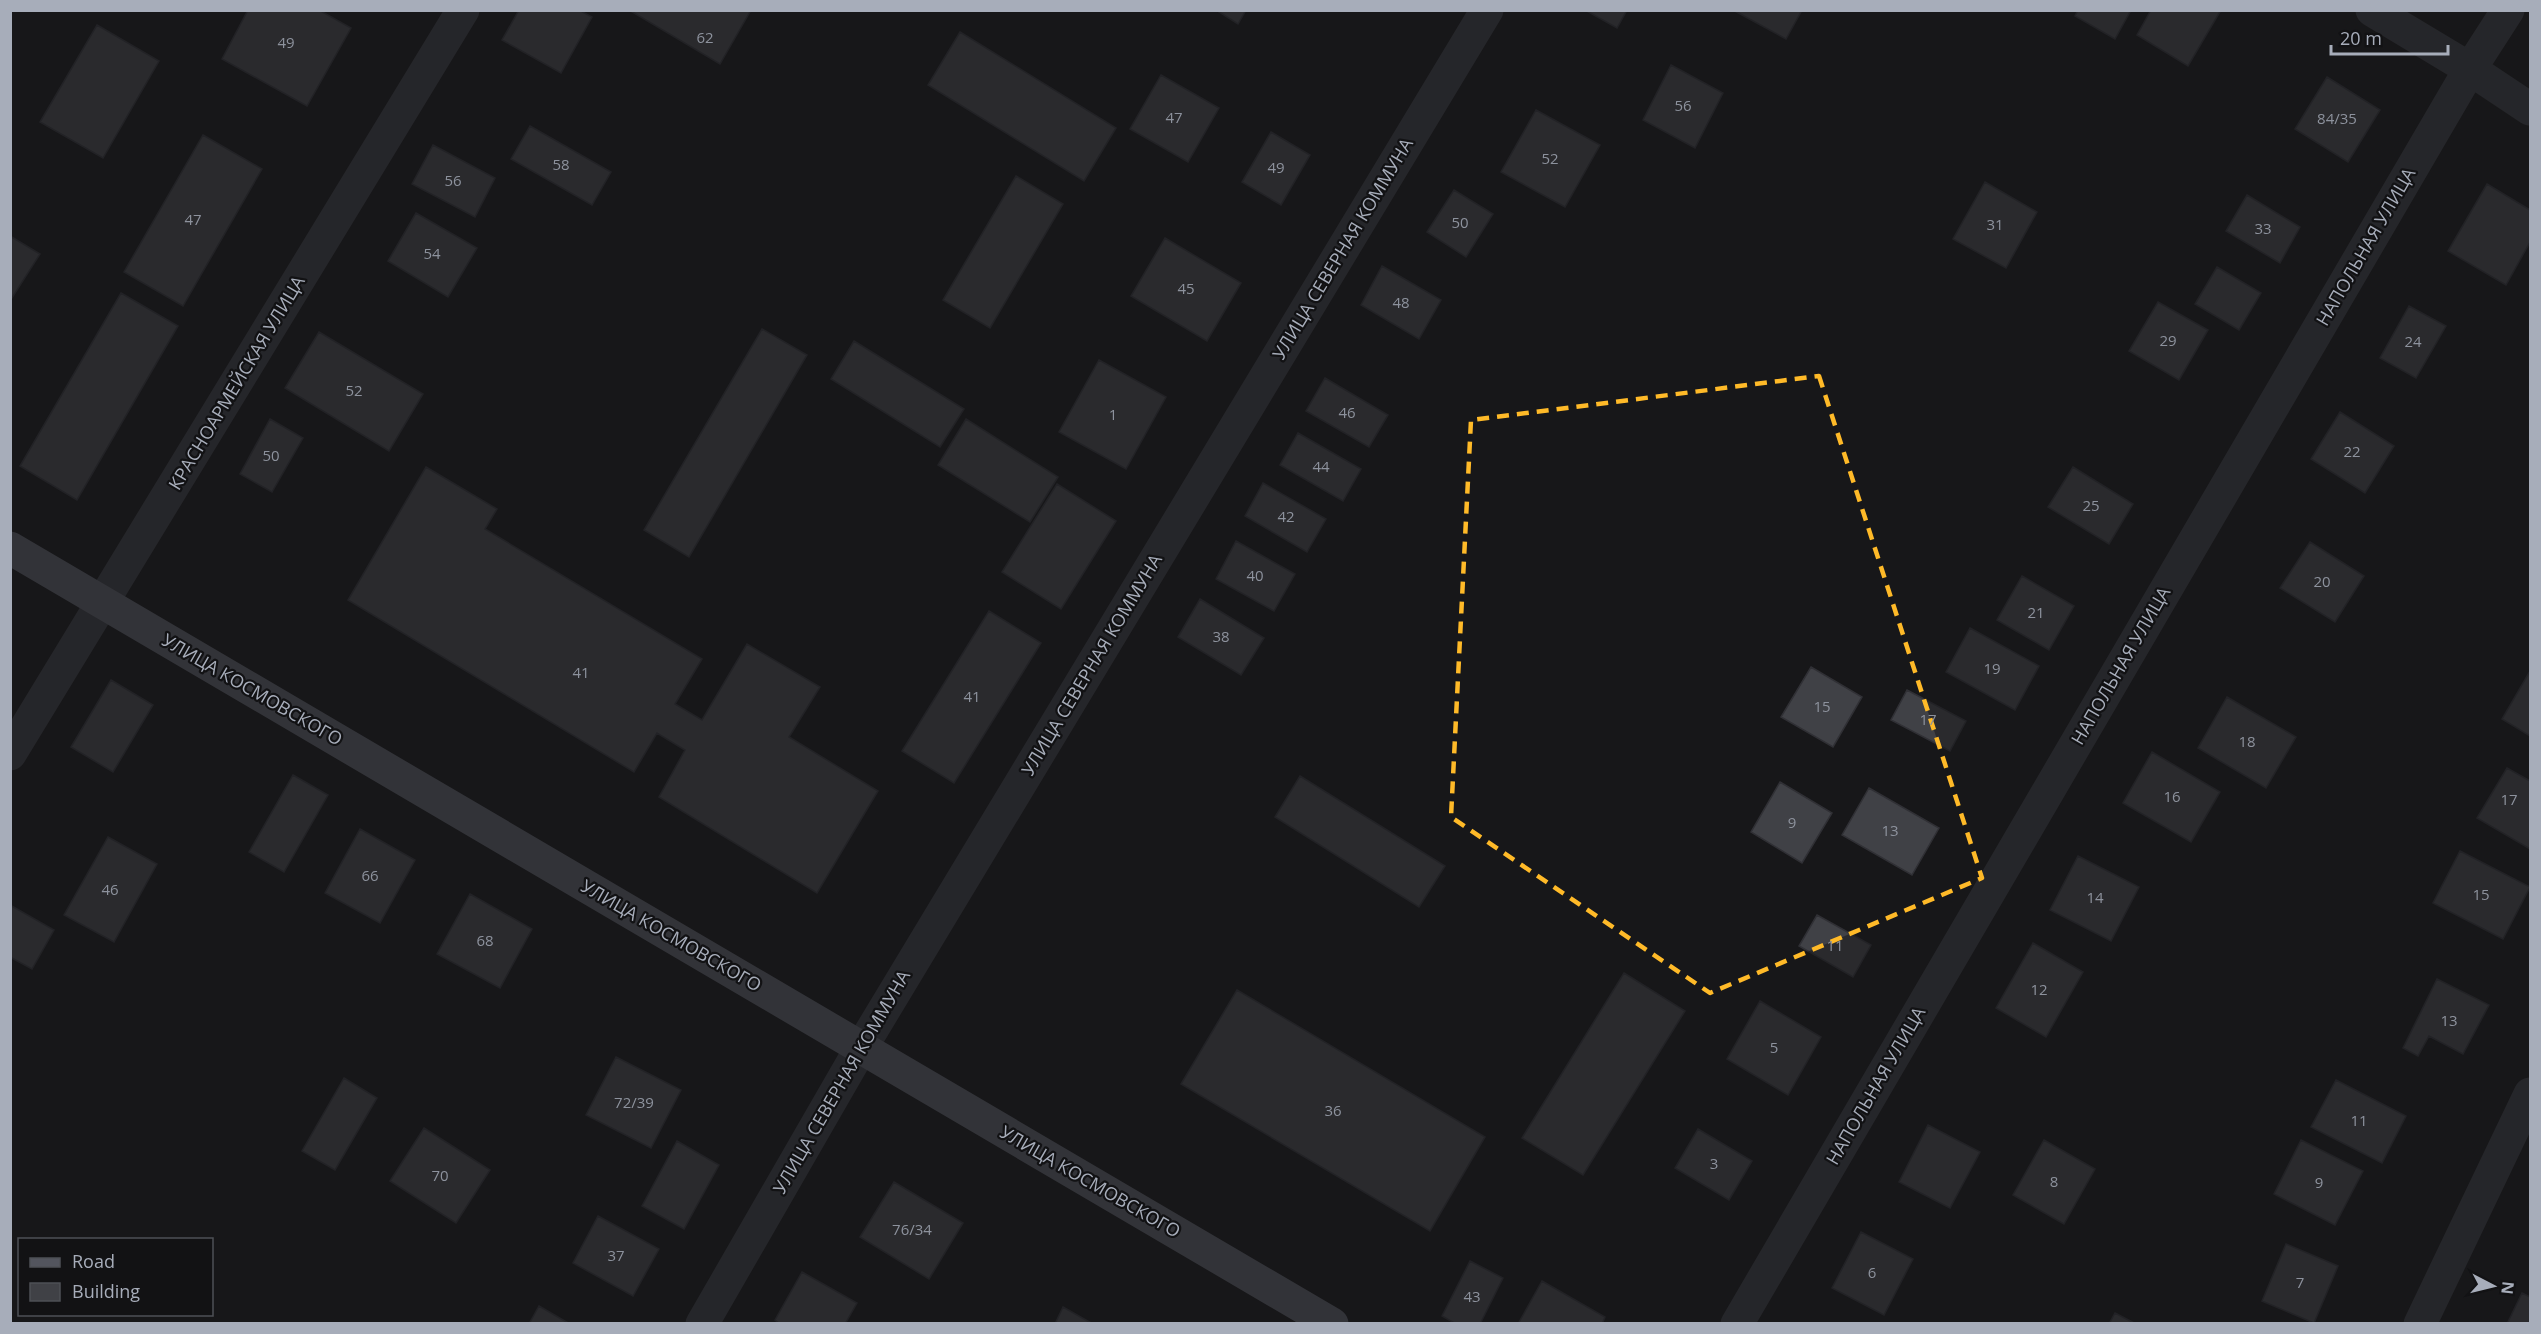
<svg xmlns="http://www.w3.org/2000/svg" width="2541" height="1334" font-family="'Open Sans',sans-serif">
	<style>
		.building { fill: #404146; stroke: #303035; stroke-width: 1.5 }
		.lines { fill: none; stroke-linecap: round; stroke-linejoin: round }
		.minor { stroke: #37383e; stroke-width: 33 }
		.major { stroke: #53555e; stroke-width: 33 }
		.marked { fill: none; stroke: #ffba28; stroke-width: 4.5; stroke-dasharray: 12 8; stroke-linejoin: round }
		.labels { text-anchor: middle; stroke-width: 4.5; stroke-linejoin: round; paint-order: stroke }
		.number-label { font-size: 15px; fill: #8d929d }
		.street-label { font-size: 18px; fill: #a7adba; stroke: #121214 }
	</style>
	<rect width="100%" height="100%" fill="#171719"/>
	<path class="building" d="M248 10H319L351 28 307 106 222 59Z
		M519 10H579L592 17 561 73 502 40Z
		M629 10H751L720 64Z
		M1216 10H1246L1238 24Z
		M1585 10H1627L1617 28Z
		M1733 10H1802L1786 39Z
		M2078 10H2131L2115 39 2075 16Z
		M2151 10H2221L2188 66 2137 35Z
		M97 25 159 61 103 158 40 122Z
		M960 32 1116 128 1084 181 928 85Z
		M1671 65 1723 93 1695 148 1643 120Z
		M1161 75 1219 108 1188 162 1130 129Z
		M2327 77 2380 110 2348 162 2295 129Z
		M1536 110 1600 145 1565 207 1501 172Z
		M530 126 611 172 592 205 511 159Z
		M1271 132 1310 155 1281 205 1242 182Z
		M203 135 262 169 183 306 124 272Z
		M433 145 495 178 475 217 412 184Z
		M1016 176 1063 204 990 328 943 300Z
		M1985 182 2037 212 2006 268 1953 239Z
		M2487 184 2530 210V242L2506 285 2448 251Z
		M1454 190 1493 214 1466 257 1427 232Z
		M2247 195 2300 227 2280 263 2226 231Z
		M416 213 477 248 448 297 388 261Z
		M10 236 40 254 10 301Z
		M1165 238 1241 283 1207 341 1131 296Z
		M1382 266 1441 300 1419 339 1361 305Z
		M2217 267 2261 293 2239 330 2195 304Z
		M121 293 178 326 77 500 20 466Z
		M2158 302 2208 330 2179 380 2129 351Z
		M2409 306 2446 326 2416 378 2380 358Z
		M762 329 807 355 689 557 644 530Z
		M319 332 423 394 389 451 285 388Z
		M854 341 964 409 940 447 831 379Z
		M1099 360 1166 397 1126 469 1059 432Z
		M1325 378 1388 415 1369 447 1306 411Z
		M2340 412 2394 446 2365 493 2311 459Z
		M270 419 303 438 272 492 240 474Z
		M966 419 1058 477 1030 522 938 465Z
		M1298 433 1361 469 1343 501 1280 465Z
		M426 467 497 509 485 529 702 659 675 704 702 720 747 644 820 687 789 737 878 791 817 893 659 797 685 750 657 733 634 772 348 600Z
		M2073 467 2133 504 2109 544 2048 507Z
		M1263 483 1326 519 1307 552 1245 516Z
		M1057 484 1116 521 1061 609 1002 572Z
		M1236 541 1295 574 1274 611 1216 579Z
		M2310 542 2364 576 2335 622 2280 588Z
		M2022 576 2074 606 2049 650 1997 620Z
		M1200 599 1264 638 1241 675 1178 637Z
		M989 611 1041 643 954 783 902 751Z
		M1970 628 2039 666 2015 710 1946 672Z
		M1811 667 1862 697 1833 747 1781 717Z
		M2530 671V736L2502 719Z
		M111 680 153 705 113 772 71 747Z
		M1907 690 1966 721 1950 751 1891 720Z
		M2227 697 2296 737 2266 788 2198 748Z
		M2152 752 2220 792 2191 842 2123 803Z
		M2507 768 2530 781V849L2477 818Z
		M293 775 328 795 284 872 249 852Z
		M1300 776 1445 866 1419 907 1275 817Z
		M1780 782 1832 813 1802 863 1751 832Z
		M1869 788 1939 828 1912 875 1842 835Z
		M360 829 415 860 380 923 325 893Z
		M108 837 157 864 114 942 64 915Z
		M2460 851 2530 887 2503 939 2433 903Z
		M2078 856 2139 887 2111 941 2050 910Z
		M470 894 532 929 500 988 437 954Z
		M10 905 54 930 32 969 10 957Z
		M1817 915 1871 945 1853 977 1799 946Z
		M2033 943 2083 972 2046 1037 1996 1008Z
		M1624 973 1685 1011 1583 1175 1522 1138Z
		M2437 979 2489 1005 2463 1054 2429 1036 2418 1056 2403 1048Z
		M1237 990 1485 1137 1430 1231 1181 1084Z
		M1760 1001 1821 1037 1788 1095 1727 1059Z
		M616 1057 681 1090 651 1148 586 1115Z
		M344 1078 377 1098 335 1170 302 1151Z
		M2336 1080 2406 1116 2382 1163 2311 1127Z
		M1928 1125 1980 1152 1950 1208 1899 1182Z
		M424 1128 490 1170 456 1223 390 1181Z
		M1698 1129 1752 1161 1729 1200 1675 1168Z
		M2044 1140 2095 1169 2064 1224 2013 1195Z
		M2301 1140 2363 1171 2335 1225 2274 1194Z
		M677 1141 719 1165 684 1229 642 1206Z
		M894 1182 963 1223 929 1279 860 1237Z
		M598 1216 659 1249 633 1296 573 1263Z
		M1861 1232 1913 1259 1884 1315 1832 1288Z
		M2286 1244 2338 1266 2314 1323 2262 1301Z
		M1470 1261 1503 1278 1480 1324H1456L1442 1316Z
		M802 1272 857 1303 845 1324H780L775 1320Z
		M1542 1281 1605 1317 1602 1324H1518Z
		M2522 1293 2530 1297V1324H2507Z
		M539 1306 570 1324H529Z
		M1063 1307 1093 1324H1055Z
		M2115 1313 2136 1324H2109Z"/>
	<g class="lines">
		<path class="minor" d="M2372 10 2470 69 2530 109
			M10 754 463 10
			M702 1324 861 1048 1487 10
			M1737 1324 2470 69 2508 10
			M2420 1324 2530 1094"/>
		<path class="major" d="M10 548 1332 1324"/>
	</g>
	<path d="M0 0H2541V1334H0ZM1819 376 1982 878 1710 993 1451 817 1471 420Z" fill="#171719" fill-opacity=".55" fill-rule="evenodd"/>
	<path class="marked" d="M1819 376 1982 878 1710 993 1451 817 1471 420Z"/>
	<g class="labels">
		<g class="number-label">
			<text x="705" y="43">62</text>
			<text x="286" y="48">49</text>
			<text x="1683" y="111">56</text>
			<text x="1174" y="123">47</text>
			<text x="2337" y="124">84/35</text>
			<text x="1550" y="164">52</text>
			<text x="561" y="170">58</text>
			<text x="1276" y="173">49</text>
			<text x="453" y="186">56</text>
			<text x="193" y="225">47</text>
			<text x="1460" y="228">50</text>
			<text x="1995" y="230">31</text>
			<text x="2263" y="234">33</text>
			<text x="432" y="259">54</text>
			<text x="1186" y="294">45</text>
			<text x="1401" y="308">48</text>
			<text x="2168" y="346">29</text>
			<text x="2413" y="347">24</text>
			<text x="354" y="396">52</text>
			<text x="1347" y="418">46</text>
			<text x="1113" y="420">1</text>
			<text x="2352" y="457">22</text>
			<text x="271" y="461">50</text>
			<text x="1321" y="472">44</text>
			<text x="2091" y="511">25</text>
			<text x="1286" y="522">42</text>
			<text x="1255" y="581">40</text>
			<text x="2322" y="587">20</text>
			<text x="2036" y="618">21</text>
			<text x="1221" y="642">38</text>
			<text x="1992" y="674">19</text>
			<text x="581" y="678">41</text>
			<text x="972" y="702">41</text>
			<text x="1822" y="712">15</text>
			<text x="1928" y="725">17</text>
			<text x="2247" y="747">18</text>
			<text x="2172" y="802">16</text>
			<text x="2509" y="805">17</text>
			<text x="1792" y="828">9</text>
			<text x="1890" y="836">13</text>
			<text x="370" y="881">66</text>
			<text x="110" y="895">46</text>
			<text x="2481" y="900">15</text>
			<text x="2095" y="903">14</text>
			<text x="485" y="946">68</text>
			<text x="1835" y="951">11</text>
			<text x="2039" y="995">12</text>
			<text x="2449" y="1026">13</text>
			<text x="1774" y="1053">5</text>
			<text x="634" y="1108">72/39</text>
			<text x="1333" y="1116">36</text>
			<text x="2359" y="1126">11</text>
			<text x="1714" y="1169">3</text>
			<text x="440" y="1181">70</text>
			<text x="2054" y="1187">8</text>
			<text x="2319" y="1188">9</text>
			<text x="912" y="1235">76/34</text>
			<text x="616" y="1261">37</text>
			<text x="1872" y="1278">6</text>
			<text x="2300" y="1288">7</text>
			<text x="1472" y="1302">43</text>
		</g>
		<g class="street-label">
			<text transform="translate(2366 247) rotate(-60)" y="6">НАПОЛЬНАЯ УЛИЦА</text>
			<text transform="translate(1343 249) rotate(-59)" y="6">УЛИЦА СЕВЕРНАЯ КОММУНА</text>
			<text transform="translate(237 383) rotate(-59)" y="6">КРАСНОАРМЕЙСКАЯ УЛИЦА</text>
			<text transform="translate(1092 665) rotate(-59)" y="6">УЛИЦА СЕВЕРНАЯ КОММУНА</text>
			<text transform="translate(2121 666) rotate(-60)" y="6">НАПОЛЬНАЯ УЛИЦА</text>
			<text transform="translate(252 690) rotate(30)" y="6">УЛИЦА КОСМОВСКОГО</text>
			<text transform="translate(671 936) rotate(30)" y="6">УЛИЦА КОСМОВСКОГО</text>
			<text transform="translate(842 1082) rotate(-60)" y="6">УЛИЦА СЕВЕРНАЯ КОММУНА</text>
			<text transform="translate(1876 1086) rotate(-60)" y="6">НАПОЛЬНАЯ УЛИЦА</text>
			<text transform="translate(1090 1182) rotate(30)" y="6">УЛИЦА КОСМОВСКОГО</text>
		</g>
	</g>
	<rect width="2541" height="1334" fill="none" stroke="#a7adba" stroke-width="24"/>
	<rect x="18" y="1238" width="195" height="78" fill="#121214" stroke="#4e5056" stroke-width="1.5"/>
	<rect x="30" y="1258" width="30" height="9" fill="#53555e" stroke="#4e5056" stroke-width="1.5"/>
	<text x="72" y="1268" font-size="18" fill="#a7adba">Road</text>
	<rect x="30" y="1283" width="30" height="18" fill="#404146" stroke="#4e5056" stroke-width="1.5"/>
	<text x="72" y="1298" font-size="18" fill="#a7adba">Building</text>
	<g transform="translate(2493 1286) rotate(97)" stroke="#121214" stroke-width="4.5" paint-order="stroke">
	<path d="M0-4.5L10 22L0 15L-10 22Z" fill="#a7adba"/>
	<text y="-9" font-size="16" font-weight="bold" text-anchor="middle" fill="#a7adba">N</text>
	</g>
	<path d="M2331 45v9h117v-9" fill="none" stroke="#a7adba" stroke-width="3"/>
	<text x="2340" y="45" font-size="18" fill="#a7adba" stroke="#121214" stroke-width="4.5" paint-order="stroke">20 m</text>
</svg>
